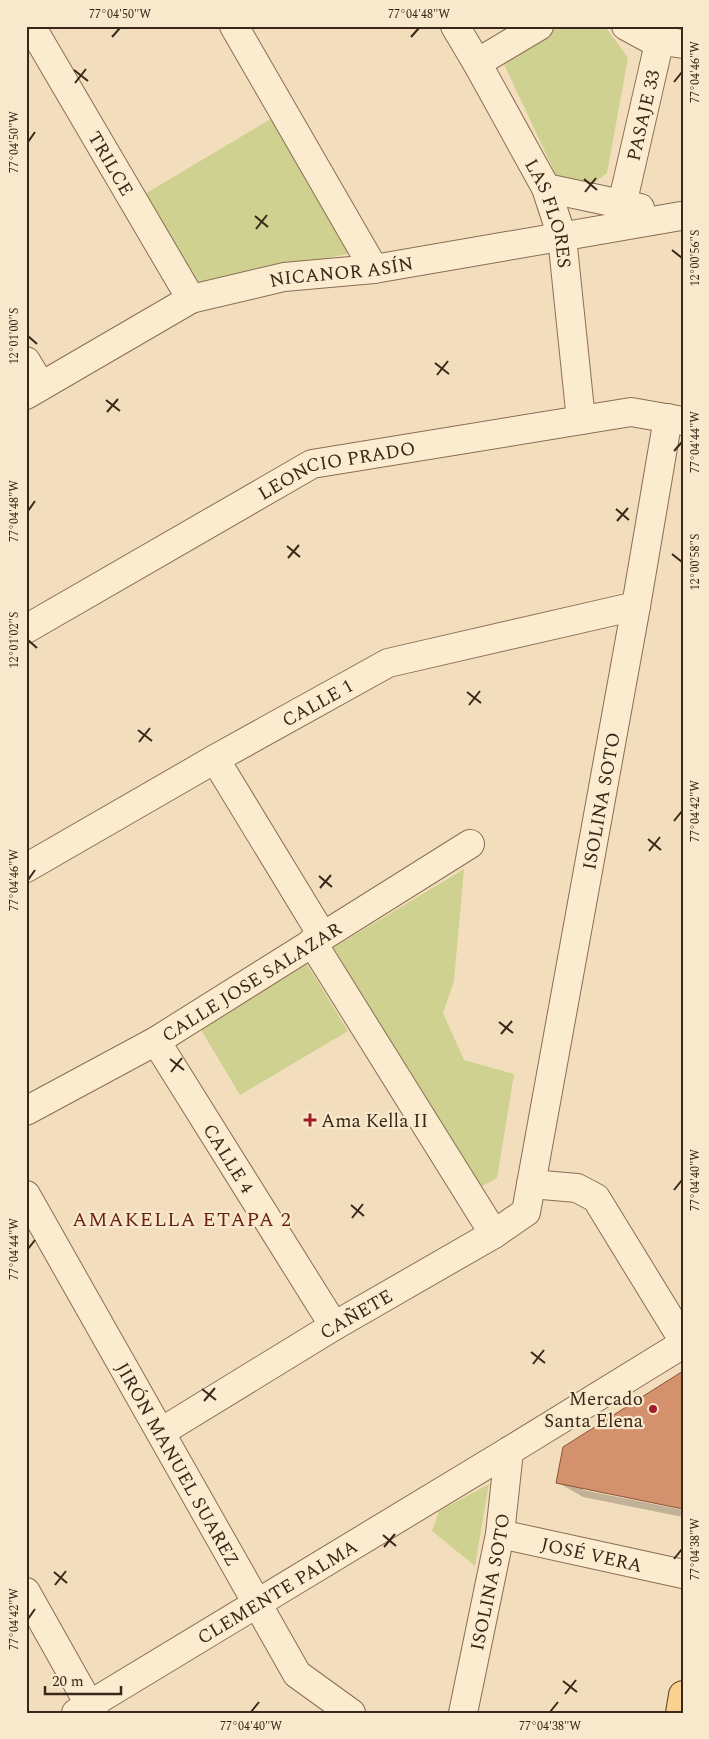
<svg xmlns="http://www.w3.org/2000/svg" width="709" height="1739" font-family="Spectral,serif">
	<style>
		.green { fill: #ced18f }
		.shadow { fill: #0003 }
		.building { fill: #d4916d; stroke: #8d5337 }
		.lines { fill: none; stroke-linecap: round; stroke-linejoin: round }
		.street-casing { stroke: #8b6d54; stroke-width: 30 }
		.primary-casing { stroke: #583b29; stroke-width: 30 }
		.street { stroke: #fceccf; stroke-width: 28 }
		.primary { stroke: #fad18e; stroke-width: 28 }
		.ticks { fill: none; stroke: #39271a; stroke-width: 2 }
		.poi-dot { fill: #a01d28; stroke: #f9e9cc; stroke-width: 2 }
		.labels { text-anchor: middle; stroke-width: 4.5; stroke-linejoin: round; paint-order: stroke }
		.street-label { font-size: 19px; fill: #39271a; stroke: #f9e9cc }
		.poi-label { font-size: 19px; fill: #39271a; stroke: #f9e9cc; text-anchor: start }
		.neighbourhood-label { font-size: 20px; letter-spacing: 1px; fill: #6a2115; stroke: #f9e9cc }
		.neatline { fill: none; stroke: #39271a; stroke-width: 2 }
		.ticks-label { font-size: 12px; text-anchor: middle; fill: #39271a }
	</style>
	<rect width="100%" height="100%" fill="#f2debc"/>
	<path class="green" d="M554 26H605L628 58 607 173 569 203 502 60Z
		M274 117 351 253 200 286 145 194Z
		M464 869 454 981 443 1013 464 1060 514 1074 497 1178 475 1190 328 951Z
		M307 964 348 1031 240 1095 200 1028Z
		M489 1484 475 1566 432 1531 439 1511Z"/>
	<path class="shadow" d="M557 1482 583 1487V1490L683 1510V1517L583 1497Z"/>
	<path class="building" d="M683 1371V1509L556 1483 563 1447Z"/>
	<g class="lines">
		<defs>
			<g id="street">
				<path id="s1" d="M31 26 191 299"/>
				<path d="M234 26 374 269"/>
				<path id="s2" d="M455 26 477 63 546 188 562 237 581 420"/>
				<path d="M626 26 650 39 683 44"/>
				<path d="M477 63 539 26"/>
				<path d="M546 188 640 208"/>
				<path id="s3" d="M622 205 663 26"/>
				<path d="M26 361 41 386"/>
				<path id="s4" d="M26 395 191 299 284 277 374 269 681 216"/>
				<path id="s5" d="M26 629 312 464 631 412 683 421"/>
				<path d="M215 759 322 935"/>
				<path id="s6" d="M26 868 215 759 388 663 636 606"/>
				<path d="M312 942 494 1234"/>
				<path id="s7" d="M156 1041 334 1326"/>
				<path id="s8" d="M26 1111 156 1041 470 844"/>
				<path d="M531 1184 577 1188 596 1198 683 1340"/>
				<path id="s9" d="M26 1195 297 1674 351 1713"/>
				<path id="s10" d="M161 1432 334 1326 494 1234 526 1212 636 606 668 418"/>
				<path id="s11" d="M500 1534 683 1574"/>
				<path d="M26 1592 94 1713"/>
				<path id="s12" d="M76 1713 509 1451 683 1344"/>
				<path id="s13" d="M463 1713 500 1534 509 1451"/>
			</g>
			<path id="primary" d="M680 1713 683 1695"/>
		</defs>
		<use href="#street" class="street-casing"/>
		<use href="#primary" class="primary-casing"/>
		<use href="#street" class="street"/>
		<use href="#primary" class="primary"/>
	</g>
	<path class="ticks" d="M112 37 120 28M411 37 419 28M74 70 88 81M674 82 682 72M75 83 86 69M28 142 35 132M584 179 597 190M585 192 596 178M255 216 268 227M256 229 267 215M672 250 682 258M28 336 37 344M435 363 449 374M437 375 448 361M106 400 120 411M107 412 118 399M674 451 682 442M616 509 629 520M28 511 35 501M617 521 628 508M287 546 300 557M672 554 682 562M288 558 299 545M28 640 37 648M467 692 481 703M469 705 480 691M138 730 152 741M139 742 150 728M674 821 682 811M648 839 661 850M649 851 660 837M319 876 332 887M28 880 35 870M320 888 331 875M499 1022 513 1033M501 1034 512 1021M170 1059 184 1070M171 1072 182 1058M674 1190 682 1180M351 1205 364 1216M352 1218 363 1204M28 1249 35 1240M531 1352 545 1363M533 1364 544 1350M202 1389 216 1400M204 1401 215 1388M383 1535 396 1546M384 1547 395 1534M674 1559 682 1549M54 1572 67 1583M55 1585 66 1571M28 1619 35 1609M563 1681 577 1692M565 1694 576 1680M251 1712 259 1702M550 1712 558 1702"/>
	<g class="poi-dot">
		<path d="M307.5 1112.5h5v5h5v5h-5v5h-5v-5h-5v-5h5z"/>
		<circle cx="653" cy="1409" r="5"/>
	</g>
	<g class="labels">
		<g class="street-label">
			<text dy="7" stroke="none"><textPath href="#s3" startOffset="92">PASAJE 33</textPath></text>
			<text dy="7" stroke="none"><textPath href="#s1" startOffset="159">TRILCE</textPath></text>
			<text dy="7" stroke="none"><textPath href="#s2" startOffset="211">LAS FLORES</textPath></text>
			<text dy="7" stroke="none"><textPath href="#s4" startOffset="344">NICANOR ASÍN</textPath></text>
			<text dy="7" stroke="none"><textPath href="#s5" startOffset="352">LEONCIO PRADO</textPath></text>
			<text dy="7" stroke="none"><textPath href="#s6" startOffset="335">CALLE 1</textPath></text>
			<text dy="7" stroke="none"><textPath href="#s10" startOffset="844">ISOLINA SOTO</textPath></text>
			<text dy="7" stroke="none"><textPath href="#s8" startOffset="260">CALLE JOSE SALAZAR</textPath></text>
			<text dy="7" stroke="none"><textPath href="#s7" startOffset="138">CALLE 4</textPath></text>
			<text dy="7" stroke="none"><textPath href="#s10" startOffset="228">CAÑETE</textPath></text>
			<text dy="7" stroke="none"><textPath href="#s9" startOffset="309">JIRÓN MANUEL SUAREZ</textPath></text>
			<text dy="7" stroke="none"><textPath href="#s11" startOffset="94">JOSÉ VERA</textPath></text>
			<text dy="7" stroke="none"><textPath href="#s13" startOffset="134">ISOLINA SOTO</textPath></text>
			<text dy="7" stroke="none"><textPath href="#s12" startOffset="235">CLEMENTE PALMA</textPath></text>
		</g>
		<g class="poi-label">
			<text x="321" y="1127">Ama Kella II</text>
			<text x="643" y="1405" text-anchor="end">Mercado<tspan x="643" dy="22">Santa Elena</tspan></text>
		</g>
		<g class="neighbourhood-label">
			<text x="182" y="1226">AMAKELLA ETAPA 2</text>
		</g>
	</g>
	<rect width="709" height="1739" fill="none" stroke="#f9e9cc" stroke-width="55"/>
	<path d="M45 1686v8h76v-8" fill="none" stroke="#39271a" stroke-width="2.5"/>
	<text x="52" y="1686" font-size="15" fill="#39271a" stroke="#f9e9cc" stroke-width="4" paint-order="stroke">20 m</text>
	<rect x="28" y="28" width="654" height="1684" class="neatline"/>
	<g class="ticks-label">
		<text x="120" y="18">77°04'50"W</text>
		<text x="419" y="18">77°04'48"W</text>
		<text transform="translate(695 72) rotate(-90)" y="4">77°04'46"W</text>
		<text transform="translate(14 142) rotate(-90)" y="4">77°04'50"W</text>
		<text transform="translate(695 258) rotate(-90)" y="4">12°00'56"S</text>
		<text transform="translate(14 336) rotate(-90)" y="4">12°01'00"S</text>
		<text transform="translate(695 442) rotate(-90)" y="4">77°04'44"W</text>
		<text transform="translate(14 511) rotate(-90)" y="4">77°04'48"W</text>
		<text transform="translate(695 562) rotate(-90)" y="4">12°00'58"S</text>
		<text transform="translate(14 640) rotate(-90)" y="4">12°01'02"S</text>
		<text transform="translate(695 811) rotate(-90)" y="4">77°04'42"W</text>
		<text transform="translate(14 880) rotate(-90)" y="4">77°04'46"W</text>
		<text transform="translate(695 1180) rotate(-90)" y="4">77°04'40"W</text>
		<text transform="translate(14 1249) rotate(-90)" y="4">77°04'44"W</text>
		<text transform="translate(695 1549) rotate(-90)" y="4">77°04'38"W</text>
		<text transform="translate(14 1619) rotate(-90)" y="4">77°04'42"W</text>
		<text x="251" y="1730">77°04'40"W</text>
		<text x="550" y="1730">77°04'38"W</text>
	</g>
</svg>
